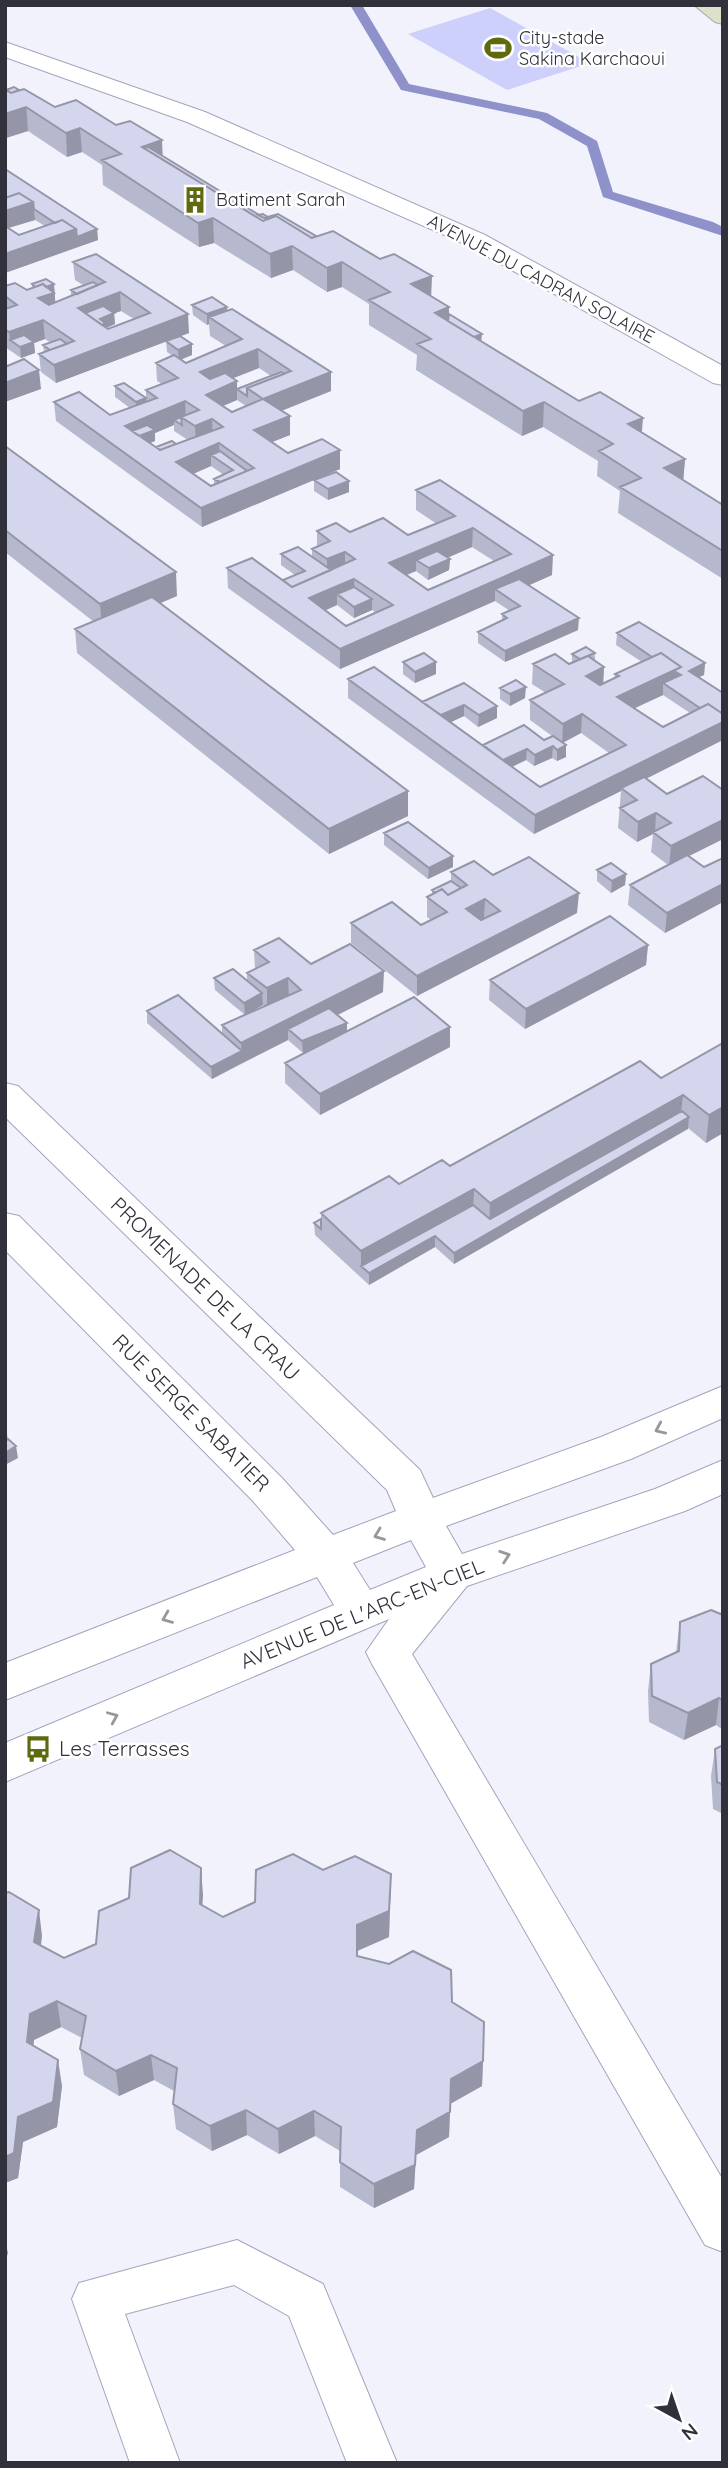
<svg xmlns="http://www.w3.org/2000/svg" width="728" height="2468" font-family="Quicksand,sans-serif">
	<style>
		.green { fill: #ccd0fa }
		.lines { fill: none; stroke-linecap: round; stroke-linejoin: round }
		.stream { fill: #8e91ca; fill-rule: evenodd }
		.lane-casing { stroke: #a3a5bc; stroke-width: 2 }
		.street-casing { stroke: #a3a5bc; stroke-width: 2 }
		.secondary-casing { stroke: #a3a5bc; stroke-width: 2 }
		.lane { fill: #fff; fill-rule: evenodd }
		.street { fill: #fff; fill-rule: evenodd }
		.secondary { fill: #dee1ca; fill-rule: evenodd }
		.wall { fill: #b6b8cd; fill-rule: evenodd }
		.shaded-wall { fill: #9496a7 }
		.building { fill: #d4d6ee; stroke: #9496a7; stroke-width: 2; fill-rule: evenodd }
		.oneway { stroke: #98989c }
		.labels { text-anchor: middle; stroke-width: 5; stroke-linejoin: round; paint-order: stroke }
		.far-poi-label { font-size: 18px; fill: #30313a; stroke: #fff; text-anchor: start }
		.far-street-label { font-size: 18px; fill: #30313a; stroke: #fff }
		.street-label { font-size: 21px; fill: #30313a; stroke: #fff }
		.poi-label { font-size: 21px; fill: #30313a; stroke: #fff; text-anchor: start }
	</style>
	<rect width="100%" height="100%" fill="#f1f2fc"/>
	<path class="green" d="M490 8 590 63 507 90 408 34Z"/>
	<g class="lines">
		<path class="stream" d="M350 5H362L409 84 547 113 597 141 613 192 713 222 723 227V236L603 197 587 146 539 119 401 90Z"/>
		<defs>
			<path id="lane" d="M237 2240 323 2284 397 2463H347L289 2316 234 2285 125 2314 180 2463H130L72 2299 79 2283Z"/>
			<path id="street" d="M5 42 205 112 485 235 723 366V385L713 383 467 245 187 122 5 57Z
				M5 1083 18 1086 420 1470 433 1498 601 1437 723 1386V1418L631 1459 446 1526 462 1554 655 1489 723 1460V1494L685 1511 467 1586 412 1654 723 2180V2252L705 2245 372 1664 366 1652 389 1619 5 1782V1743L334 1605 317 1577 5 1700V1663L295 1550 252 1500 5 1250V1213L19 1216 282 1478 333 1535 396 1511 387 1490 5 1117ZM411 1540 426 1567 370 1590 353 1563Z"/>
			<path id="secondary" d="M694 5H721L723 24 715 22Z"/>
		</defs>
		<use href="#lane" class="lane-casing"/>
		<use href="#street" class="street-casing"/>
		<use href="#secondary" class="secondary-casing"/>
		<use href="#lane" class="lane"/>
		<use href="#street" class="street"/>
		<use href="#secondary" class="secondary"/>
	</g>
	<path class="wall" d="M5 89 19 90 163 156 258 215 268 217 316 236 431 297 449 307V314L481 342 579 401 642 432 685 459 683 480 723 505V579L618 513 620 491 597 476 598 461 543 427 522 436 416 370 417 355 369 325V304L342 287 327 292 293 270 271 278 214 243 199 247 103 185 102 165 82 152 67 157 28 131 5 138Z
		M5 169 97 229 98 240 5 273ZM35 220 45 226 19 235 8 228Z
		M73 262 189 333 169 340 192 344V355L181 360 186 363 226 346 210 336 209 324 207 325 193 315 192 305 227 311 331 372V391L281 410 290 416V435L272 442 288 453 340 450V469L314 480 349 492 328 500 314 491V480L202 527 56 421 54 402 110 415 130 408 115 397V386L146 398V390L162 384 157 381 156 363 173 356 167 352 166 341 56 383 41 372 39 354 44 352 43 345 51 343 45 339 34 343 35 353 21 358 5 347V286L27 290 32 288V284H54L55 303 71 296V290L83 285 75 280ZM121 311 134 319 108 329 106 328 115 324 114 313ZM259 368 271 376 237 389 232 378ZM237 400 246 406 232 412 223 406ZM174 425V431L188 440 176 444 156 447 150 443 155 441V433ZM211 466 224 475 214 479V485L211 486 193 474Z
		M5 446 177 596 160 603 408 816 329 854 77 653 75 629 94 622 5 552Z
		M416 490 552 575 529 585 578 630 505 662 478 643V632L502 620V614L510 611 495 601 340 669 228 588 227 568 283 580 295 575 281 565V554L312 557V549L317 546V531L350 532 408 535 437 524 416 510ZM472 547 494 561 428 590 407 575 416 571 428 580 449 570 450 559 447 558ZM337 605 354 618 372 610 376 613 346 626 325 610Z
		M617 633 705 663 704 675 699 677 723 693 646 778 667 794 723 790V839L689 856 704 867 723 858V905L721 903 665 933 628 905 630 885 668 865 651 852 653 834 637 842 618 828 621 791 534 834 348 698V679L422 702 464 683 497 718 478 727 464 716 451 722 483 745 544 740 552 736 530 720V700L546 693 532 684 533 664H569L572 663V654L595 653V660L604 667 603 684 614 679 615 674 642 662 616 645ZM663 695 690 713 663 727 634 708ZM581 733 609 753 540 787 512 767 526 760 534 766 552 758 557 761 566 757V745L563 743Z
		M403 662H436V674L415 683 403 674Z
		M500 688 525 698 510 706 500 699Z
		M384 833 453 856V867L428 879 384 845Z
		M597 870 626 874 625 885 611 893 597 881Z
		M451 872 493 875 577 913 417 996 351 943V923L421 925 431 920 427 917V897L432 894V890L451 881Z
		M648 945 646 965 525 1029 489 1000 490 980Z
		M254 950 311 964 383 992 337 1015 347 1031 450 1027V1047L320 1115 285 1083V1063L303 1053 288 1040 212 1079 147 1023V1011L222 1034V1025L264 1006 263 1005 245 1015 215 990 214 978 247 981V973L255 969Z
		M723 1043V1133L706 1143 688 1128 454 1264 435 1247 369 1285 315 1235 314 1223 321 1219V1213L450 1166 661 1078Z
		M723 1615V1730L716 1725 684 1740 649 1722 648 1691 651 1664 676 1652 680 1622Z
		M723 1745V1814L713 1809 711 1776 715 1749Z
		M201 1868 202 1906 223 1917 323 1870 391 1874 389 1937 357 1951V1956L452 2002 483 2061 482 2086 450 2104 449 2137 416 2155 414 2189 374 2208 340 2187V2151L315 2136 279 2154 247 2135 212 2151 176 2129 173 2104 174 2091 154 2080 119 2096 84 2075 80 2049 82 2038 61 2027 34 2040 33 2046 62 2086 57 2127 23 2142 18 2178 5 2183 42 1936 41 1945 64 1958 96 1944Z"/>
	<path class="shaded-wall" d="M26 102 28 131 6 138 5 114Z
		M80 128 82 152 67 157 66 133Z
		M162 140 163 162 142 147Z
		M33 202 35 220 5 229V205Z
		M213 218 214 243 199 247 198 223Z
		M76 229 78 247 5 273V254Z
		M97 229 98 240 78 247 77 237Z
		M292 246 293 270 271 278 270 254Z
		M342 262V287L327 292V268Z
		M432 276 431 301 411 284Z
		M54 284 56 311 40 317 39 290Z
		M120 292 121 311 88 323 78 308Z
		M227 307 228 317H209V324L207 325V314Z
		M449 307 448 332 435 313Z
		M114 313 115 324 106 328 95 338 100 319Z
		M188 314 189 333 56 383 54 365Z
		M43 320 45 339 34 343 35 353 21 358 20 347 10 340 9 332Z
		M482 334 481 344 465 340Z
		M192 344V355L179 360 178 350Z
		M258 349 259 368 201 391 200 372Z
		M39 370 41 389 5 402V383Z
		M331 372V391L264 418 263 399Z
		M237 381V400L206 413V395Z
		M146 398 147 409 137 413 136 402Z
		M185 401 186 420 181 417 174 420V425L155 433V441L133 450 125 426Z
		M544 402 543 427 522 436 523 411Z
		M290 416V435L254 449V430Z
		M643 418 641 443 628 424Z
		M212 419 213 438 196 445 195 426Z
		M219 443 220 461 211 455V466L177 481 161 469Z
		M340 450V469L202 527 201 508Z
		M685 459 683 484 664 468Z
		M349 481V492L328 500V489Z
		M473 528 472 547 426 567 416 560V571L389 582V563Z
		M345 552V571L327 578V559Z
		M553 555 552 575 505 596 495 589V601L340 669V649Z
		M450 559 449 570 428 580 429 568Z
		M176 572 177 596 102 628 100 604Z
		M354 579 355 598 337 594V605L309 618 292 595Z
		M372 599V610L354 618V607Z
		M579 618 578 630 505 662V651Z
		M436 662V674L415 683V672Z
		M705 663 704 675 688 682 689 671Z
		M604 667 603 687 585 696 586 676Z
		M681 667 680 687 663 683V695L616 717 617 697Z
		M526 687 525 698 510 706V694Z
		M464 705V716L434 730V718Z
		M497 706V718L478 727 479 715Z
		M582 714 581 733 562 743 563 724Z
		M723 722V740L624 790 621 788V791L534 834 535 815Z
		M566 745V757L557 761V750Z
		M553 746 552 758 534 766 535 755Z
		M527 749 526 760 495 775 496 763Z
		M408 791V816L329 854V829Z
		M656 813 655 833 637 842 638 822Z
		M723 820V839L669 866 671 846Z
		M453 856V867L428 879 429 868Z
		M626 874 625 885 611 893 612 881Z
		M723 884 721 903 665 933 667 913Z
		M579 893 577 913 417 996V976Z
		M485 899 484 919 465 929 466 909Z
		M648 945 646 965 525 1029 526 1009Z
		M384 971 383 992 296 1036 288 1029V1040L242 1063 241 1043Z
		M288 978 289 999 267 1009V988Z
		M262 993 263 1005 245 1015 244 1003Z
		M347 1023V1035L303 1053 302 1041Z
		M450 1027V1047L320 1115V1094Z
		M242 1051V1063L212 1079 211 1067Z
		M683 1095 680 1122 689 1117 688 1129 454 1264V1253L489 1231 490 1203Z
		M723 1107V1133L706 1143 709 1115Z
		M474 1189 473 1216 435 1236V1247L369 1285V1273L361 1266V1251Z
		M5 1426H6L9 1450 16 1446 18 1458 5 1465Z
		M719 1698 716 1725 684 1740 688 1713Z
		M201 1868 203 1895 201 1930 200 1904Z
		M391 1874 389 1937 357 1951V1925Z
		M39 1910 42 1936 38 1967 34 1942Z
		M57 2001 61 2027 34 2040 31 2068 27 2042 30 2014Z
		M151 2055 154 2080 119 2096 116 2071Z
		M58 2060 62 2086 57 2127 23 2142 18 2178 5 2183V2157L18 2117Z
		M483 2061 482 2086 450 2104 451 2079Z
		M246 2110 247 2135 212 2151 210 2126Z
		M314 2111 315 2136 279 2154 278 2129Z
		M450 2112 449 2137 416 2155 414 2189 374 2208V2184L417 2130Z
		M5 2240 8 2253 5 2262Z"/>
	<path class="building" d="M14 87 19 90 11 93 6 90Z
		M5 89 11 93 24 89 55 107 76 100 116 125 130 121 162 140 142 147 263 221 276 216 312 238 333 231 380 259 394 254 432 276 411 284 449 307 435 313 579 401 600 392 643 418 628 424 685 459 664 468 723 505V551L620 487 641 478 599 451 613 444 544 402 523 411 417 344 431 339 369 300 390 292 342 262 327 268 292 246 270 254 213 218 198 223 102 160 121 154 80 128 66 133 26 107 5 114Z
		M148 147 264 218 278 214 316 236 312 238 276 216 263 221 144 148Z
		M5 169 97 229 77 237 76 229 62 220 55 223 34 209 33 202 19 193 5 198Z
		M19 193 33 202 5 211V198Z
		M263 214 268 217 264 218 258 215Z
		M62 220 76 229 5 254V226L19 235Z
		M96 254 188 314 54 365 39 354 74 341 43 320 9 332 5 330V309L17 305 5 296V286L15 283 27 290 43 284 54 293 38 298 49 305 105 282 73 262ZM120 292 150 313 108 329 78 308Z
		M46 279 54 284 46 287 43 284 35 287 32 284Z
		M93 282 98 285 77 294 71 290Z
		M212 297 227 307 207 314 192 305Z
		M103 306 114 313 100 319 105 323 102 325 85 313Z
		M232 309 331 372 263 399 290 416 254 430 288 453 322 439 340 450 201 508 54 402 79 392 110 415 157 398 146 390 178 378 156 363 174 355 186 363 242 339 209 317ZM258 349 291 371 247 388 263 399 232 412 206 395 237 381 225 373 210 379 200 372ZM185 401 199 410 181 417 195 426 212 419 223 427 160 450 125 426ZM219 443 254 468 211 486 176 462Z
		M449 314 482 334 474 337 448 321Z
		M24 335 34 342 20 347 10 340Z
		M180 336 192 344 178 350 166 341Z
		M60 339 67 344 50 350 43 345Z
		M24 359 39 370 5 383V367Z
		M281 372 284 374 247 388V396L237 389Z
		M124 383 146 398 136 402 115 386Z
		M181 417 182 425 174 420Z
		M147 425 155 430 139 436 132 431Z
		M172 441 176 444 160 450 156 447Z
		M5 446 176 572 100 604 5 530Z
		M220 451 247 471 220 482 214 479 233 470 211 455Z
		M336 472 349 481 328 489 314 480Z
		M440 480 553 555 340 649 227 568 252 558 292 587 355 559 345 552 327 559 312 549 330 541 317 531 336 523 350 532 383 518 408 535 455 516 416 490ZM473 528 511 554 428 590 389 563ZM354 579 393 605 346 626 309 598Z
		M298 547 331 570 292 587 283 580 305 571 281 554Z
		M437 551 450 559 429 568 416 560Z
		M519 579 579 618 505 651 478 632 507 618 502 614 520 606 495 589Z
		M354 587 372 599 354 607 337 594Z
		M152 597 408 791 329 829 75 629Z
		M639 622 705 663 689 671 723 693V714L708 704 700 708 663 683 681 675 674 671 681 667 661 653 652 657 617 633Z
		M586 647 595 653 580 659 572 654Z
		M424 653 436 662 415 672 403 662Z
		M661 653 681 667 617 697 663 727 708 704 723 714V722L535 815 348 679 374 667 540 787 626 745 582 714 563 724 530 700 564 684 533 664 555 654 569 664 588 656 604 667 586 676 600 685 619 676 615 674Z
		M516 680 526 687 510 694 500 688Z
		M464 683 497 706 479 715 464 705 441 715 422 702Z
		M524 725 544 740 553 736 566 745 557 750 553 746 535 755 527 749 503 760 483 745Z
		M703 776 723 790V820L671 846 653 832 671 823 656 813 638 822 620 808 637 800 621 788 644 777 667 794Z
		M408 822 453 856 429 868 384 833Z
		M687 855 704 867 723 858V884L667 913 630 885Z
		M529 857 579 893 417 976 351 923 392 902 421 925 447 912 427 897 442 889 448 895 467 885 451 872 474 861 493 875ZM485 899 500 911 481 920 466 909Z
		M611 863 626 874 612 881 597 870Z
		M451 881 461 888 448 895 442 889 435 893 432 890Z
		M610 916 648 945 526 1009 490 980Z
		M279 938 311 964 350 944 384 971 241 1043 222 1025 301 990 288 978 267 988 247 973 269 962 254 950Z
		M233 969 262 993 244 1003 214 978Z
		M178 995 242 1051 211 1067 147 1011Z
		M414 997 450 1027 320 1094 285 1063Z
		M329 1008 347 1023 302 1041 288 1029Z
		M723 1043V1107L709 1115 683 1095 490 1203 474 1189 361 1251 321 1213 389 1176 399 1184 442 1160 450 1166 640 1061 661 1078Z
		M682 1111 689 1117 454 1253 435 1236 369 1273 361 1266 473 1205 490 1219Z
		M321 1219V1229L314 1223Z
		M8 1439 16 1446 5 1453V1441Z
		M711 1610 723 1615V1701L719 1698 688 1713 652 1696 651 1664 679 1651 680 1622Z
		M723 1745V1785L717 1782 715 1749Z
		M170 1850 201 1868 200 1904 223 1917 255 1902 256 1870 293 1854 323 1870 355 1856 391 1874 389 1911 357 1925V1956L389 1964 413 1951 451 1970 452 2002 484 2022 483 2061 451 2079 450 2112 417 2130 415 2165 374 2184 340 2162 341 2127 314 2111 278 2129 246 2110 210 2126 173 2104 177 2068 151 2055 116 2071 80 2049 86 2016 57 2001 30 2014 27 2042 58 2060 53 2102 18 2117 14 2153 5 2157V1893L9 1892 39 1910 34 1942 64 1958 96 1944 99 1911 129 1898 131 1868Z"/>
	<defs><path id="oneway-chevron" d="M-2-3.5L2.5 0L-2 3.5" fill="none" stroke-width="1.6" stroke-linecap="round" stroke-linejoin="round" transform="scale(1.75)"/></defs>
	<g class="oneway">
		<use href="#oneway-chevron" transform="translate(660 1429) rotate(156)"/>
		<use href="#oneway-chevron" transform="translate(379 1535) rotate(159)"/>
		<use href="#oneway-chevron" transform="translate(505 1556) rotate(-19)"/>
		<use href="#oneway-chevron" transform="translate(167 1618) rotate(158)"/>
		<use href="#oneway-chevron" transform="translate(113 1717) rotate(-23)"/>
	</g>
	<defs>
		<symbol id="stadium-bare" viewBox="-9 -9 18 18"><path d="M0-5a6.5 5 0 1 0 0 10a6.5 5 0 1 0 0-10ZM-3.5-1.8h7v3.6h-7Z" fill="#5f690d" stroke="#fff" stroke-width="2.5" paint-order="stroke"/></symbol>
		<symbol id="building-bare" viewBox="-9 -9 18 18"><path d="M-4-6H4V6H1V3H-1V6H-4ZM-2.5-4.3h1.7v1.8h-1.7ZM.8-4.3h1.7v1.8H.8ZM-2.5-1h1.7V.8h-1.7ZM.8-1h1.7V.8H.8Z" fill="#5f690d" stroke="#fff" stroke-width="2.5" paint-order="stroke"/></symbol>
		<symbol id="bus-bare" viewBox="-9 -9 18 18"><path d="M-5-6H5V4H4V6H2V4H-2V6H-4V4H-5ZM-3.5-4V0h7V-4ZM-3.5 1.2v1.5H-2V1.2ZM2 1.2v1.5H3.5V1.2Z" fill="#5f690d" stroke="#fff" stroke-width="2.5" paint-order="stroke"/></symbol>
	</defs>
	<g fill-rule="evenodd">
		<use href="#stadium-bare" x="479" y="29" width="38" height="38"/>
		<use href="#building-bare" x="176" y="181" width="38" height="38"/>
		<use href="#bus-bare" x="19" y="1730" width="38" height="38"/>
	</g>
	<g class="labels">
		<g class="far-poi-label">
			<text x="519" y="44">City-stade<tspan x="519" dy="21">Sakina Karchaoui</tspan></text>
			<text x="216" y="206">Batiment Sarah</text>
		</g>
		<g class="far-street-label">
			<text transform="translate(541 279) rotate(28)" y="6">AVENUE DU CADRAN SOLAIRE</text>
		</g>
		<g class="street-label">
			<text transform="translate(205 1289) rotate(44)" y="7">PROMENADE DE LA CRAU</text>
			<text transform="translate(191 1413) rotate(45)" y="7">RUE SERGE SABATIER</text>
			<text transform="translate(362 1614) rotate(-22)" y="7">AVENUE DE L'ARC-EN-CIEL</text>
		</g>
		<g class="poi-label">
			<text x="59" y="1756">Les Terrasses</text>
		</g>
	</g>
	<rect width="728" height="2468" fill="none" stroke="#30313a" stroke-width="14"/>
	<g transform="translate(679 2419) rotate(140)" stroke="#ffffff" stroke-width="5" paint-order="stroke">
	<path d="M0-5L12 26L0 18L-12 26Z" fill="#30313a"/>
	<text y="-10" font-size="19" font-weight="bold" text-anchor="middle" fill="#30313a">N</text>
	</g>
</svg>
